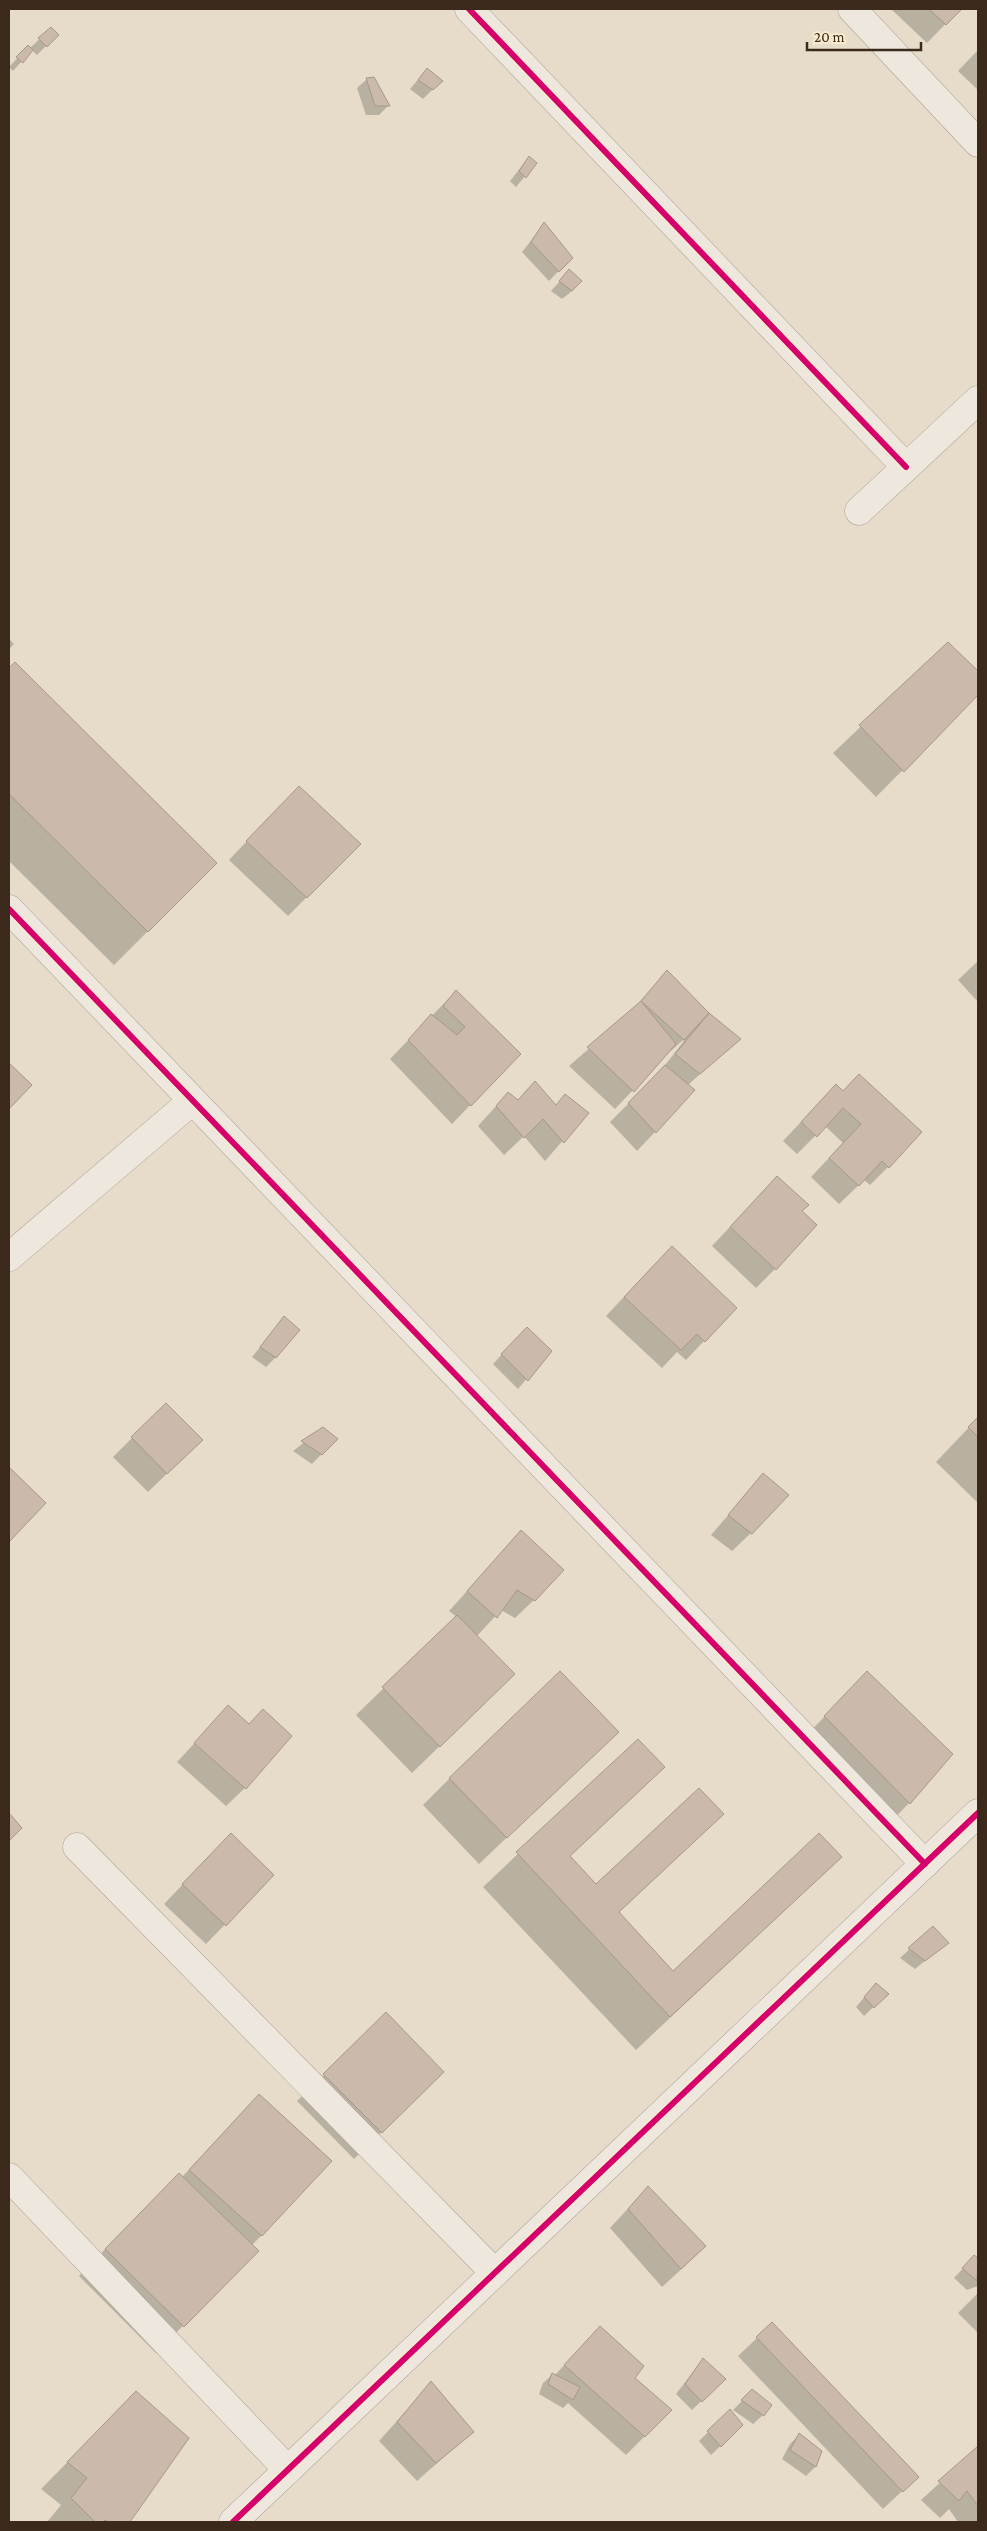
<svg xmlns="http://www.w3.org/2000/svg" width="987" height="2531" font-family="'Crimson Pro',serif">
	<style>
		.shadow { fill: #0003 }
		.building { fill: #cbbaab; stroke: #a79789 }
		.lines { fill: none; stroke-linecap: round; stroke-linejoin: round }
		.minor-casing { stroke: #aca194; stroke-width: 29 }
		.minor { stroke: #ede7dd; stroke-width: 28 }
		.cycleway-casing { stroke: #f9ebce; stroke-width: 9 }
		.cycleway { stroke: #d6006c; stroke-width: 6 }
	</style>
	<rect width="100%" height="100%" fill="#e7dcca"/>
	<path class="shadow" d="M891 9H960L927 43Z
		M51 28 57 35 37 55 32 50 13 71 9 67 28 47 30 48Z
		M978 50V90L958 71Z
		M427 69 441 81 423 99 410 89Z
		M367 79 388 106 379 115H366L357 88Z
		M529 157 536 163 516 187 510 181Z
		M544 224 571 258 549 281 522 252Z
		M569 271 572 291 562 299 551 291Z
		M9 639 14 644 9 649Z
		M948 644 978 673V694L876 797 833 753Z
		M15 664 216 863 114 965 9 861V670Z
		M280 806 359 844 288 916 229 860Z
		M978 961V1002L958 980Z
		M667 971 708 1014 739 1039 688 1085 655 1132 637 1151 610 1122 658 1074 684 1041 683 1040 664 1057 615 1109 569 1066 631 1012Z
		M456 991 519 1054 452 1124 390 1059Z
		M535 1082 555 1106 587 1113 545 1161 524 1136 504 1155 478 1126 508 1093 517 1101Z
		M843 1092 888 1167 870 1185 864 1180 839 1204 811 1177 843 1143 825 1126 797 1154 783 1141 818 1104Z
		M759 1196 801 1212 775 1269 756 1288 712 1246Z
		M653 1266 704 1341 686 1360 677 1352 662 1368 606 1316Z
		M284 1318 276 1357 266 1367 252 1357Z
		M517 1338 550 1351 518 1389 493 1364Z
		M166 1404 183 1458 148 1492 113 1457Z
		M978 1418V1503L936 1462Z
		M323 1428 336 1439 312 1464 293 1451Z
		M9 1469 45 1503 9 1540Z
		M763 1475 751 1533 732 1551 711 1535Z
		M503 1551 534 1600 515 1618 501 1610 477 1636 486 1701 412 1773 356 1715 457 1617 449 1611Z
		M867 1673 909 1803 883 1830 798 1744Z
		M228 1707 245 1788 226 1806 177 1762Z
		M638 1740 663 1767 569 1857 596 1886 722 1814 618 1913 672 1972 840 1857 636 2050 483 1887Z
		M590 1758 479 1864 423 1805 450 1778Z
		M212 1854 273 1875 206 1944 164 1904Z
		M932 1928 947 1943 915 1969 900 1958Z
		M867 1994H887L864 2016 856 2007Z
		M443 2072 354 2159 297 2101 324 2075Z
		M259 2095 262 2235 251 2246 257 2251 156 2353 79 2276 152 2201 182 2177Z
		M647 2188 686 2265 662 2287 610 2228Z
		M974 2257 978 2260V2286L967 2290 954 2278Z
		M978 2293V2333L958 2313Z
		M772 2324 917 2477 883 2509 738 2356Z
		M582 2346 633 2378 645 2436 626 2455 568 2403 563 2408 539 2394 543 2383 553 2374 555 2375Z
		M703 2359 724 2379 692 2410 676 2394Z
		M431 2383 472 2432 417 2481 379 2441Z
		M752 2391 763 2415 753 2424 733 2410Z
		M730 2411 742 2425 711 2455 699 2441Z
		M109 2420 187 2439 129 2522H47L61 2505 41 2489Z
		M799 2435 820 2451 815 2467 806 2476 782 2459 790 2444Z
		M978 2448V2522H958L949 2509 940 2518 921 2500Z"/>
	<path class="building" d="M929 9H962L946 25Z
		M51 27 59 35 47 47 38 38Z
		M28 45 33 50 23 63 16 57Z
		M427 68 443 81 433 90 418 80Z
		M374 77 390 106H375L366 78Z
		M529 156 537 163 526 178 519 171Z
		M544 222 573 258 559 272 531 242Z
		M569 269 582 281 572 291 559 281Z
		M948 642 978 671V695L904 772 859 725Z
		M15 662 217 863 148 932 9 794V668Z
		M299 786 361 844 307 898 246 841Z
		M667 970 709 1013 684 1040 641 1001Z
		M456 990 521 1054 471 1106 408 1040 431 1014 457 1035 465 1027 443 1006Z
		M641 1001 676 1044 634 1092 587 1047Z
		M709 1013 741 1039 700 1074 675 1054Z
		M9 1063 32 1085 9 1109Z
		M665 1065 695 1090 656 1133 628 1103Z
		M859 1074 922 1132 889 1168 882 1161 859 1186 829 1158 861 1124 843 1108 817 1137 801 1122 836 1084 843 1091Z
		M535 1081 556 1105 565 1094 589 1113 564 1143 543 1119 524 1138 496 1106 508 1092 518 1100Z
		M777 1176 809 1205 802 1211 817 1225 776 1270 730 1227Z
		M672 1246 737 1308 705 1342 697 1334 681 1350 624 1297Z
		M284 1316 300 1330 276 1358 260 1347Z
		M527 1327 552 1351 528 1381 501 1354Z
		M166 1403 203 1440 167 1474 131 1437Z
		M978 1417V1437L968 1427Z
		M323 1427 338 1439 322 1455 301 1441Z
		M9 1467 46 1503 9 1542Z
		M763 1473 789 1495 752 1534 728 1515Z
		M521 1530 564 1570 535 1601 517 1590 497 1618 467 1591Z
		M457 1615 515 1674 440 1747 382 1687Z
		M560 1671 619 1732 507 1838 449 1778Z
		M867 1671 953 1754 910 1804 824 1716Z
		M228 1705 249 1724 263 1709 292 1736 246 1789 194 1743Z
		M638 1739 665 1767 570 1856 596 1884 699 1788 724 1814 619 1912 673 1971 819 1833 842 1857 670 2017 516 1852Z
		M9 1813 22 1828 9 1841Z
		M231 1833 274 1875 226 1926 182 1884Z
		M933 1926 949 1943 925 1961 908 1948Z
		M876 1983 889 1994 874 2008 864 1997Z
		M386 2012 444 2072 382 2133 323 2074Z
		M259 2094 332 2161 262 2236 189 2170Z
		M179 2173 259 2251 184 2327 105 2249Z
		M648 2186 706 2246 681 2269 628 2209Z
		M974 2255 978 2258 977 2281 962 2268Z
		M772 2322 919 2477 903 2492 756 2337Z
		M600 2326 644 2366 635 2378 672 2410 645 2437 564 2365Z
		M703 2358 726 2379 702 2402 685 2384Z
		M552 2373 580 2387 573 2400 548 2384Z
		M431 2381 474 2432 436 2463 397 2422Z
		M752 2389 772 2405 764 2416 741 2400Z
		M136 2391 189 2438 130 2522H109L105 2520 103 2522H95L71 2498 87 2478 67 2462Z
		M730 2409 743 2425 721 2447 707 2431Z
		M799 2433 822 2451 816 2467 790 2450Z
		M978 2446V2506L967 2491 959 2501 938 2481Z"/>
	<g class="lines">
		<defs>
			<path id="minor" d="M469 9 906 467
				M852 9 978 143
				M859 511 978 400
				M9 909 925 1864
				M9 1257 192 1101
				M77 1847 495 2273
				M9 2177 288 2470
				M233 2522 978 1813"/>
		</defs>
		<use href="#minor" class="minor-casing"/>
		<use href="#minor" class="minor"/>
		<defs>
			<path id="cycleway" d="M469 9 906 467
				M9 909 925 1864
				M233 2522 978 1813"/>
		</defs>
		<use href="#cycleway" class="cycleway-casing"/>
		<use href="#cycleway" class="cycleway"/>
	</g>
	<rect width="987" height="2531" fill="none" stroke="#3b291b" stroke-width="20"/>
	<path d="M807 42v8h114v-8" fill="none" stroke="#3b291b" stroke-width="2.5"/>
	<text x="814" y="42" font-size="15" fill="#3b291b" stroke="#f9ebce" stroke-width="4" paint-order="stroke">20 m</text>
</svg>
